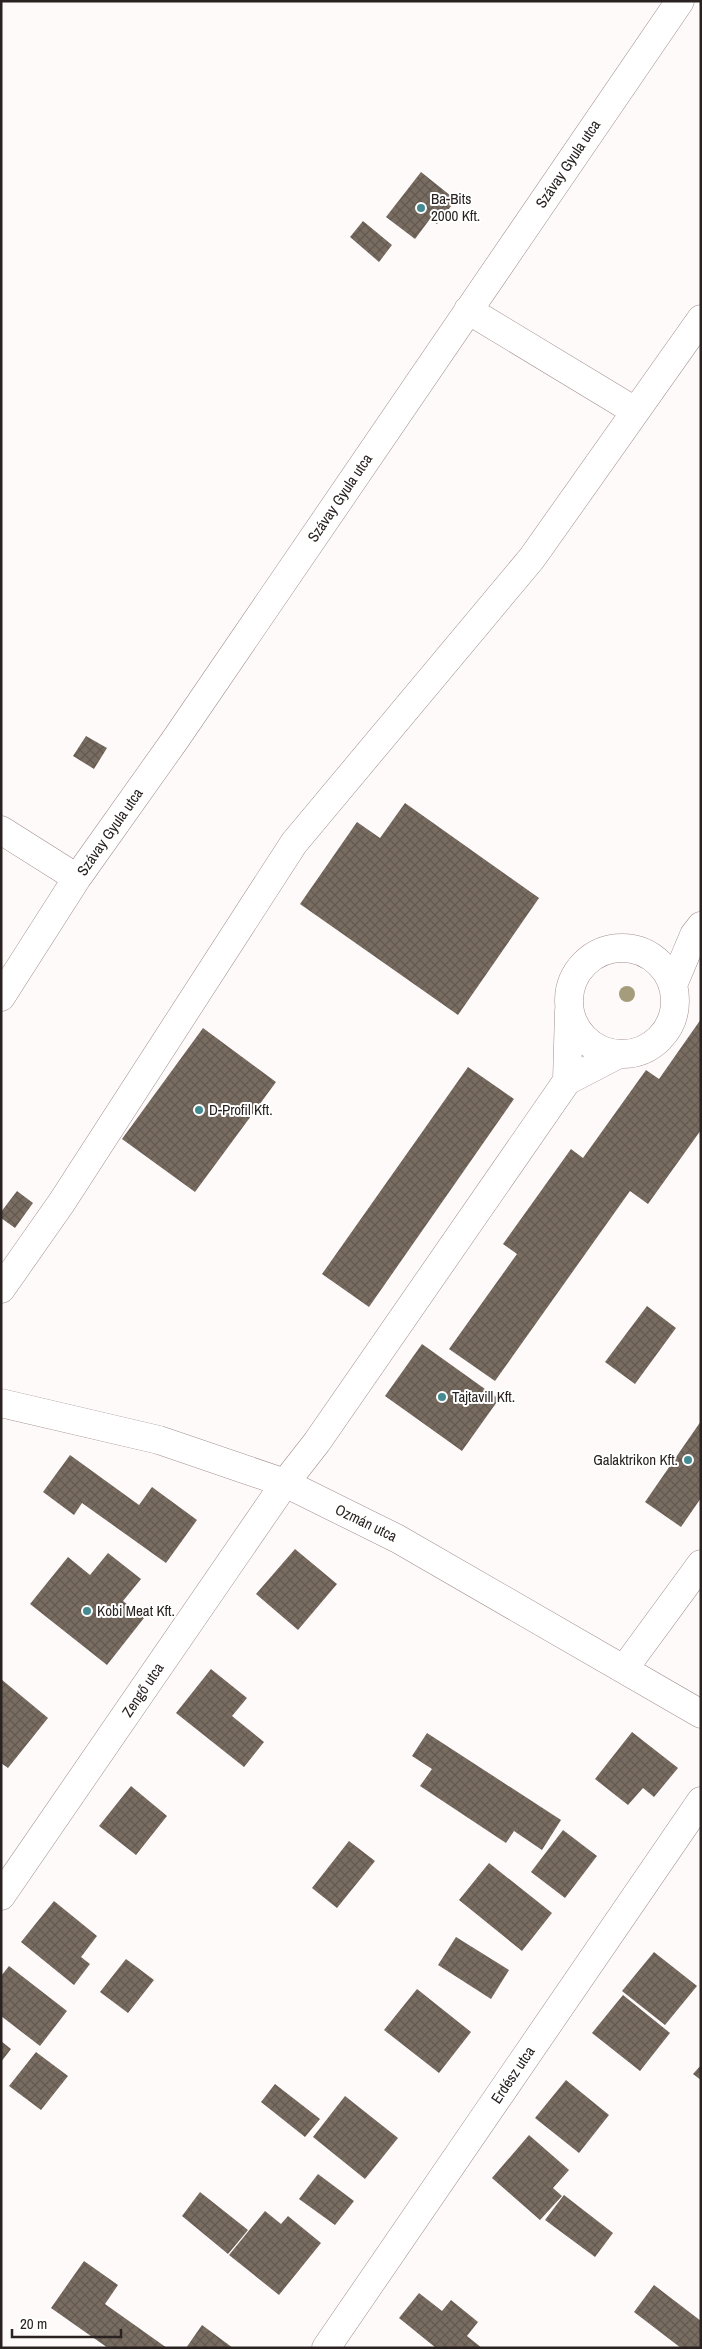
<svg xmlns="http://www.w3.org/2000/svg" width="702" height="2349" font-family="'Archivo Narrow',sans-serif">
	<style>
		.building { fill: url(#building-cross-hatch) }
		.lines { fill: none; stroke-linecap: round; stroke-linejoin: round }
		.minor-casing { stroke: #a18f8c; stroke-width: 29 }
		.minor { stroke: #fff; stroke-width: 28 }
		.tree { fill: #a49c7b }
		.poi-dot { fill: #438a91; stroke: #fff; stroke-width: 2 }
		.labels { text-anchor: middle; stroke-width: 4; stroke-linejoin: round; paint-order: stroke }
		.street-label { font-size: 15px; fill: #292221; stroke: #fff }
		.poi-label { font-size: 15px; fill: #292221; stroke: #fff; text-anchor: start }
	</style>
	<defs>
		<pattern id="building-cross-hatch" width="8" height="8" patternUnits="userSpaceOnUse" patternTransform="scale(1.25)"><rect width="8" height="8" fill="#796d62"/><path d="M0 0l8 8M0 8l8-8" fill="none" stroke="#635950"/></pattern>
	</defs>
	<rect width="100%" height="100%" fill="#fefafa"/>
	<path class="building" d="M421 172 456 200 437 224 430 219 415 239 386 217Z
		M363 221 392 245 379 262 350 237Z
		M86 736 107 748 94 769 73 756Z
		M405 803 539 898 458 1015 300 904 357 822 380 838Z
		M701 1019V1130L648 1204 630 1191 495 1381 449 1349 517 1254 503 1244 571 1149 583 1158 646 1070 659 1079Z
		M203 1028 276 1082 195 1192 122 1139Z
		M468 1067 514 1099 369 1307 322 1274Z
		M17 1191 33 1203 15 1228 1 1218V1212Z
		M647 1306 676 1328 635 1384 605 1362Z
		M422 1344 499 1399 462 1451 385 1396Z
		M701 1421V1498L681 1527 645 1502Z
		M70 1455 139 1505 152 1487 197 1520 166 1563 82 1503 74 1515 43 1492Z
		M295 1549 337 1584 298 1630 256 1594Z
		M108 1553 141 1579 123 1601 144 1618 107 1665 30 1604 68 1557 90 1575Z
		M211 1669 247 1698 232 1716 264 1742 244 1767 176 1713Z
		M1 1679 48 1718 8 1768 1 1763Z
		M632 1732 678 1768 654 1797 643 1788 628 1805 595 1779Z
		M427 1733 561 1820 542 1850 514 1831 506 1843 420 1786 432 1769 412 1756Z
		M131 1786 167 1816 136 1855 99 1826Z
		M563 1830 597 1856 565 1898 531 1872Z
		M349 1841 375 1861 337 1908 312 1888Z
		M489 1863 552 1913 522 1951 459 1900Z
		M54 1901 97 1936 81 1957 90 1964 74 1985 21 1942Z
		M456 1937 509 1970 491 1999 438 1965Z
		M654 1952 697 1986 665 2025 622 1991Z
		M126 1959 154 1980 128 2013 100 1992Z
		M9 1966 67 2011 40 2046 1 2016V1976Z
		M417 1989 471 2032 439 2073 384 2030Z
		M623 1995 670 2033 640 2071 592 2033Z
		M1 2041 11 2049 1 2062Z
		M36 2052 68 2076 41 2110 9 2086Z
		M701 2065V2080L693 2074Z
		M566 2080 609 2115 579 2153 535 2118Z
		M275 2084 320 2119 305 2137 261 2102Z
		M345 2096 398 2138 365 2179 313 2137Z
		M529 2135 569 2170 553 2188 562 2196 540 2220 492 2178Z
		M318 2174 354 2201 335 2225 299 2199Z
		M200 2192 248 2230 228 2254 182 2216Z
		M564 2195 613 2233 595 2257 545 2220Z
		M265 2211 281 2224 288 2216 321 2243 279 2295 229 2255Z
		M84 2261 118 2285 105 2304 167 2348H108L51 2308Z
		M654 2285 701 2321V2348H681L634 2312Z
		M419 2293 442 2311 451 2300 478 2322 467 2336 482 2348H436L399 2318Z
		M202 2325 233 2348H186Z"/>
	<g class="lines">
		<defs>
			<path id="minor" d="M468 310 635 411
				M1 830 77 878
				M569 1001a53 53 0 1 1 106 0a53 53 0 1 1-106 0Z
				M673 985 694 935 701 926
				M1 997 77 878 175 740 680 1
				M567 1081 569 1011
				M1 1289 62 1202 294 843 532 558 701 319
				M1 1403 159 1440 285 1483 398 1539 701 1714
				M624 1669 701 1564
				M1 1896 285 1483 317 1442 567 1081 619 1054
				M326 2348 701 1801"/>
		</defs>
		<use href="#minor" class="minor-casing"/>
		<use href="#minor" class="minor"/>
	</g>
	<circle class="tree" cx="627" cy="994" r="8"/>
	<g class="poi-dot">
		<circle cx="421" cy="208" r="5"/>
		<circle cx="199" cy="1110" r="5"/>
		<circle cx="442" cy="1397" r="5"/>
		<circle cx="688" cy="1460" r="5"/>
		<circle cx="87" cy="1611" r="5"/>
	</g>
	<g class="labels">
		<g class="street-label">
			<text transform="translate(568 164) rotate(-56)" y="5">Szávay Gyula utca</text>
			<text transform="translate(340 498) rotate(-56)" y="5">Szávay Gyula utca</text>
			<text transform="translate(110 832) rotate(-55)" y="5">Szávay Gyula utca</text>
			<text transform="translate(366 1523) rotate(26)" y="5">Ozmán utca</text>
			<text transform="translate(143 1690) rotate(-56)" y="5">Zengő utca</text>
			<text transform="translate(513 2075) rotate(-56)" y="5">Erdész utca</text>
		</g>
		<g class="poi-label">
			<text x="431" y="204">Ba-Bits<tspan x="431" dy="17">2000 Kft.</tspan></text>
			<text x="209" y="1115">D-Profil Kft.</text>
			<text x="452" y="1402">Tajtavill Kft.</text>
			<text x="678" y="1465" text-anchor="end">Galaktrikon Kft.</text>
			<text x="97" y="1616">Kobi Meat Kft.</text>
		</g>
	</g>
	<rect width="702" height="2349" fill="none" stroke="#292221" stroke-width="5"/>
	<path d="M12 2329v8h109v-8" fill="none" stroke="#292221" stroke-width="2.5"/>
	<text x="20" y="2329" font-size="15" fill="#292221" stroke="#ffffff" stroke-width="4" paint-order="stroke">20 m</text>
</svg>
